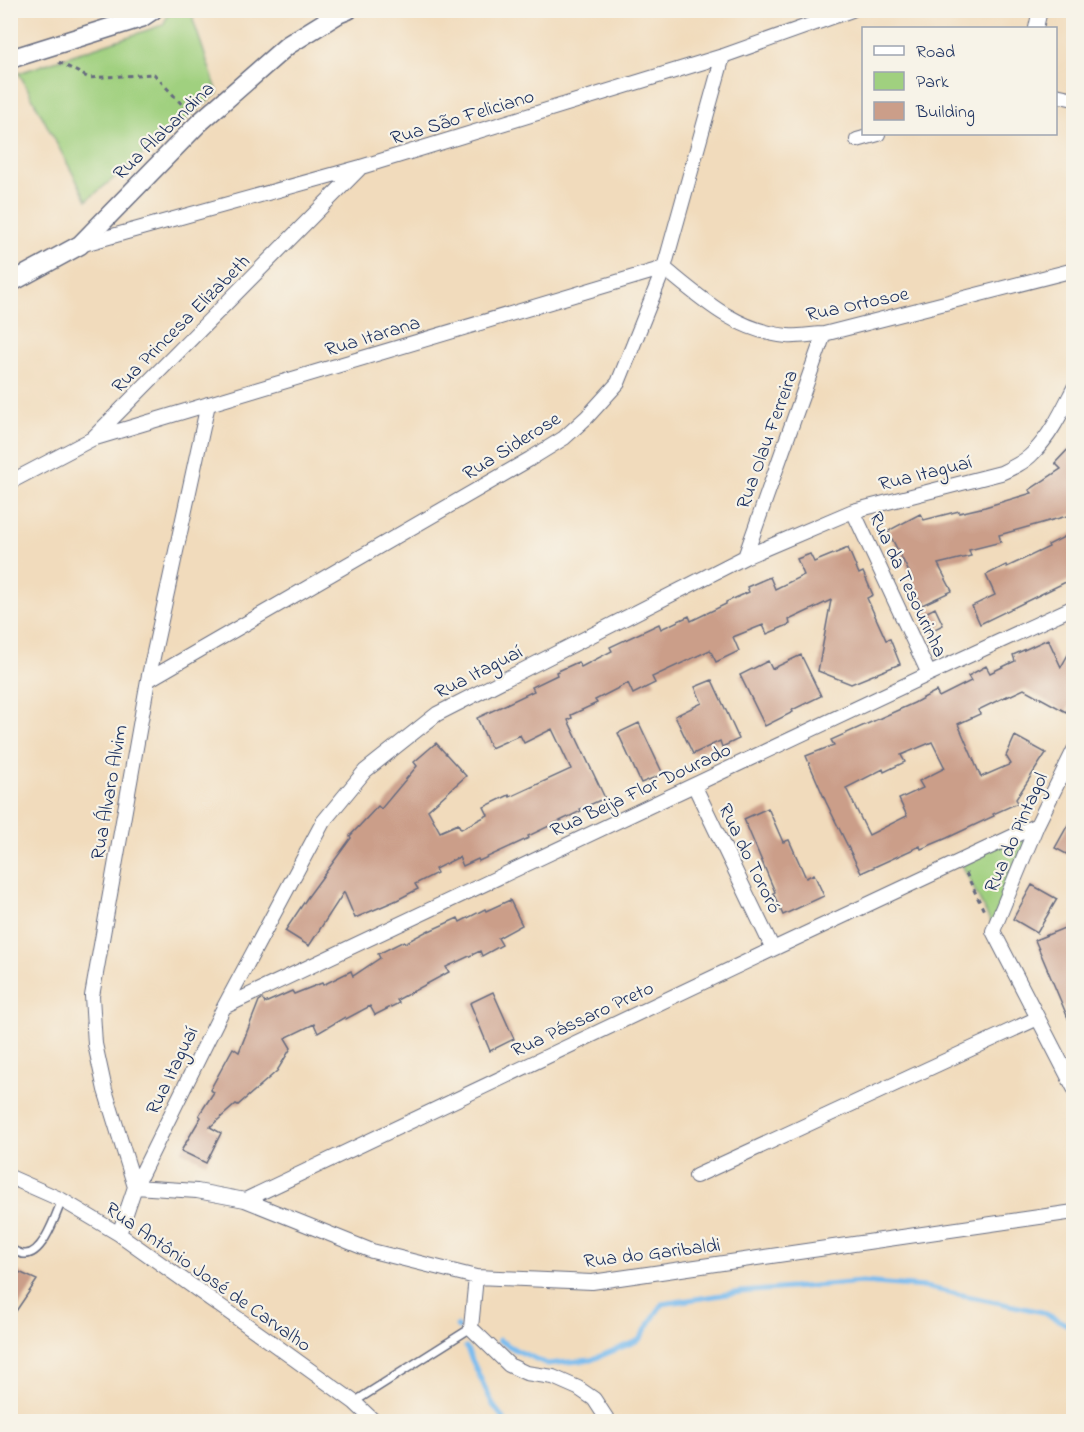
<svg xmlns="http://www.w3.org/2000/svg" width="1084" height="1432" font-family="'Indie Flower',sans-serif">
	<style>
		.green { fill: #a0d07f; stroke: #5e806e; stroke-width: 1.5 }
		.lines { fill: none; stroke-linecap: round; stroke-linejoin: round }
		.stream { stroke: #79bcef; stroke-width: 5 }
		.building { fill: #cb9e89; fill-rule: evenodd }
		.service-casing { stroke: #666b7f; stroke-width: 10 }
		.minor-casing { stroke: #666b7f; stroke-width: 16 }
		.tertiary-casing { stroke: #666b7f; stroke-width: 21 }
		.path { stroke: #666b7f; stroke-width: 3; stroke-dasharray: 4.5 4.5; stroke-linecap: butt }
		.service { stroke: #fff; stroke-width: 7 }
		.minor { stroke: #fff; stroke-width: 14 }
		.tertiary { stroke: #fff; stroke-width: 18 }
		.labels { text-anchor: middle; stroke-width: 4.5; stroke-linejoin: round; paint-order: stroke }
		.street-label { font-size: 20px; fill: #1b2f5e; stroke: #f7f3e8 }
	</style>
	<rect width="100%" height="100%" fill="#f7f3e8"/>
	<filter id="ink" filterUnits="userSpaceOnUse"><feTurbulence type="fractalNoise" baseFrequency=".0167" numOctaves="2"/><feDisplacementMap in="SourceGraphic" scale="12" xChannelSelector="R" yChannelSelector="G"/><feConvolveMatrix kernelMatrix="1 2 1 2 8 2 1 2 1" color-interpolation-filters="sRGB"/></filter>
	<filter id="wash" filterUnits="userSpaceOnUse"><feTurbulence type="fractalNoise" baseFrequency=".008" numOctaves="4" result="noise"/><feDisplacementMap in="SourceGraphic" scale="24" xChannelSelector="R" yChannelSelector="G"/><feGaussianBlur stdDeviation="1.35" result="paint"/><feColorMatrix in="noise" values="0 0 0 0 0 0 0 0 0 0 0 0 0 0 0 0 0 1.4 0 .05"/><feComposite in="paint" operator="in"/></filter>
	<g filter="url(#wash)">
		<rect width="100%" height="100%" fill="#f1dbbc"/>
		<path class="green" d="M170 11H194L193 20 218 93 87 200 19 73 163 25Z
			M1036 829 994 929 960 861Z"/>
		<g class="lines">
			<path class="stream" d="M457 1326 458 1328
				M499 1340 516 1350 547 1364 591 1360 639 1340 662 1304 741 1292 862 1282 925 1287 1042 1312 1074 1328
				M466 1347 493 1405 506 1422"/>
		</g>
		<g id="blocks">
			<path class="building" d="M1074 443V514L999 535 1001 542 969 550 971 556 938 564 952 591 922 605 910 582 913 580 888 531 920 514 924 520 959 511V513L985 507 1032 493 1029 490 1061 469 1055 463Z
				M1074 532V578L980 624 972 606 995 595 986 575 1006 565 1007 567 1049 547 1048 545Z
				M848 548 859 574 863 572 873 595 867 598 886 640 890 639 900 664 851 684 818 671 831 600 789 620 790 624 767 634 763 625 733 637 739 651 716 662 710 650 652 677 655 683 633 694 628 683 595 700 597 703 571 715 572 718 568 720 605 798 580 809 581 811 528 836 529 838 479 861 478 859 463 866 459 857 435 869 437 873 415 884 418 889 397 900 355 918 344 892 309 946 285 931 307 898 351 838 350 836 378 806 381 809 417 766 414 762 436 743 466 776 428 810 440 832 458 824 461 829 488 815 484 807 509 795 510 797 571 769 552 729 524 743 520 735 491 748 477 718 534 691 532 687 557 675 556 672 578 662 581 667 612 651 610 647 659 624 661 629 689 616 691 621 726 604V602L749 592 747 587 770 577 775 589 804 575 797 559 810 554 814 562Z
				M935 608 943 625 929 632 921 615Z
				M1048 639 1061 667 1074 644V700L1066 712 1024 689 1007 697V696L978 710 980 714 958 724 981 777 1011 764 1006 756 1015 736 1046 753 1016 799 1018 803 993 814 994 816 947 838 921 849 920 846 861 873 826 802 806 756 834 745 831 740 914 703 936 691 939 697 971 681 968 676 986 666 990 673 1015 661 1013 655ZM932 742 945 768 919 781 923 788 899 799 907 816 869 835 846 788 883 769 884 772 905 762 901 755Z
				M801 655 821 696 792 710 793 712 765 726 740 675 768 661 772 669Z
				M712 680 739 739 722 747 720 741 693 754 675 716 702 703 695 687Z
				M639 723 663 774 641 783 618 733Z
				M768 808 783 842 789 840 806 878 814 874 824 896 783 915 773 893 775 892 744 819Z
				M1074 814V858L1055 848Z
				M1032 885 1057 899 1037 933 1013 919Z
				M510 900 522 925 498 938 502 945 482 956 480 951 446 967 449 972 397 1000 399 1003 375 1015 370 1006 346 1019 345 1017 318 1033 314 1024 285 1038 291 1048 277 1071 238 1105 236 1104 210 1127 221 1133 206 1163 181 1151 201 1117 199 1115 214 1092 210 1090 233 1048 239 1052 259 1001 262 999 265 1003 292 991 294 994 322 983 323 985 351 971 353 976 380 958 378 954 404 941 405 943 429 930V931L458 918 460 922 485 909 486 911Z
				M1074 924V1030H1073L1035 940Z
				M493 992 514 1039 490 1051 470 1003Z
				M10 1268 37 1280 10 1320Z"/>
		</g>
	</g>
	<g filter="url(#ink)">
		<use href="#blocks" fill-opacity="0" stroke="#666b7f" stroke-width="1.5"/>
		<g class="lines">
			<defs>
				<path id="service" d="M10 1249C15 1251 20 1254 24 1254 43 1256 56 1214 62 1200
					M354 1402 471 1328"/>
				<path id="minor" d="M1036 28 1040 10
					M1056 95 1074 99
					M857 140 878 134
					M80 245 361 167 723 56 852 10
					M208 404 148 680 92 996 95 1044 105 1090 135 1187 197 1191 245 1200 372 1251 476 1277 592 1282 1074 1212
					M92 439 664 268C702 299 736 331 787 336 799 337 812 334 824 334L1074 270
					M10 482 92 439 359 169
					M853 511 929 674
					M745 557 824 334
					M148 680 530 459 564 438 587 417 618 383 664 268 723 56
					M1074 750 1037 825 993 931 1074 1088
					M694 785 773 949
					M224 1007 929 674 1074 607
					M696 1176 1038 1018
					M10 1177 62 1200 119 1234 275 1345 354 1402 375 1422
					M245 1200 773 949 1037 825
					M119 1234 135 1187 224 1007 323 822 365 771 437 714 745 557 853 511 1001 473C1012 468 1025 462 1033 453 1051 435 1062 411 1074 388
					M476 1277 471 1328 509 1365 526 1373 553 1377 578 1388 594 1399 609 1422"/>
				<path id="tertiary" d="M10 59 141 18 153 10
					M10 283 80 245 199 123 288 45 338 14 348 10"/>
			</defs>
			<use href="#service" class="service-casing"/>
			<use href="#minor" class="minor-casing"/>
			<use href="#tertiary" class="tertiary-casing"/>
			<path class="path" d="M59 62 89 78 154 74 188 111
				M966 873 985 913"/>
			<use href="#service" class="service"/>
			<use href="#minor" class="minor"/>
			<use href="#tertiary" class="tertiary"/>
		</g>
	</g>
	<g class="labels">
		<g class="street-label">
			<text transform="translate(462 116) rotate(-17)" y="7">Rua São Feliciano</text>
			<text transform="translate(163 130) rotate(-44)" y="7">Rua Alabandina</text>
			<text transform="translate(857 303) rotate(-12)" y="7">Rua Ortosoe</text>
			<text transform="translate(180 323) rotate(-45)" y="7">Rua Princesa Elizabeth</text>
			<text transform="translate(372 335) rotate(-17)" y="7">Rua Itarana</text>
			<text transform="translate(766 439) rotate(-70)" y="7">Rua Olau Ferreira</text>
			<text transform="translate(511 445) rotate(-32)" y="7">Rua Siderose</text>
			<text transform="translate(925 472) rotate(-14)" y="7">Rua Itaguaí</text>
			<text transform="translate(909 584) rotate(65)" y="7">Rua da Tesourinha</text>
			<text transform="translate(478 671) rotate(-27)" y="7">Rua Itaguaí</text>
			<text transform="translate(640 789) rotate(-25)" y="7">Rua Beija Flor Dourado</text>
			<text transform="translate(108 792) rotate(-80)" y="7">Rua Álvaro Alvim</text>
			<text transform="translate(1015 832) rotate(-66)" y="7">Rua do Pintagol</text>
			<text transform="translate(751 858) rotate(64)" y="7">Rua do Tororó</text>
			<text transform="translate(582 1018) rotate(-25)" y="7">Rua Pássaro Preto</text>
			<text transform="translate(171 1070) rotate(-64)" y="7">Rua Itaguaí</text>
			<text transform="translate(652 1252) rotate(-7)" y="7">Rua do Garibaldi</text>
			<text transform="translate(209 1276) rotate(35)" y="7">Rua Antônio José de Carvalho</text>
		</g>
	</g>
	<rect width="1084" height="1432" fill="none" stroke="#f7f3e8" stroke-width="36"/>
	<rect x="862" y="27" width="195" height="108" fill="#f7f3e8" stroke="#9fa5b1" stroke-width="1.5"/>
	<rect x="874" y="46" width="30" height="9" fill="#ffffff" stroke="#9fa5b1" stroke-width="1.5"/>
	<text x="916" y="57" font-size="18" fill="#1b2f5e">Road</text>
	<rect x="874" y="72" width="30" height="18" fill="#a0d07f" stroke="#9fa5b1" stroke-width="1.5"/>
	<text x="916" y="87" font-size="18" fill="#1b2f5e">Park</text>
	<rect x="874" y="102" width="30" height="18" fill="#cb9e89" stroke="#9fa5b1" stroke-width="1.5"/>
	<text x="916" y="117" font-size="18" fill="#1b2f5e">Building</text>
</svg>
